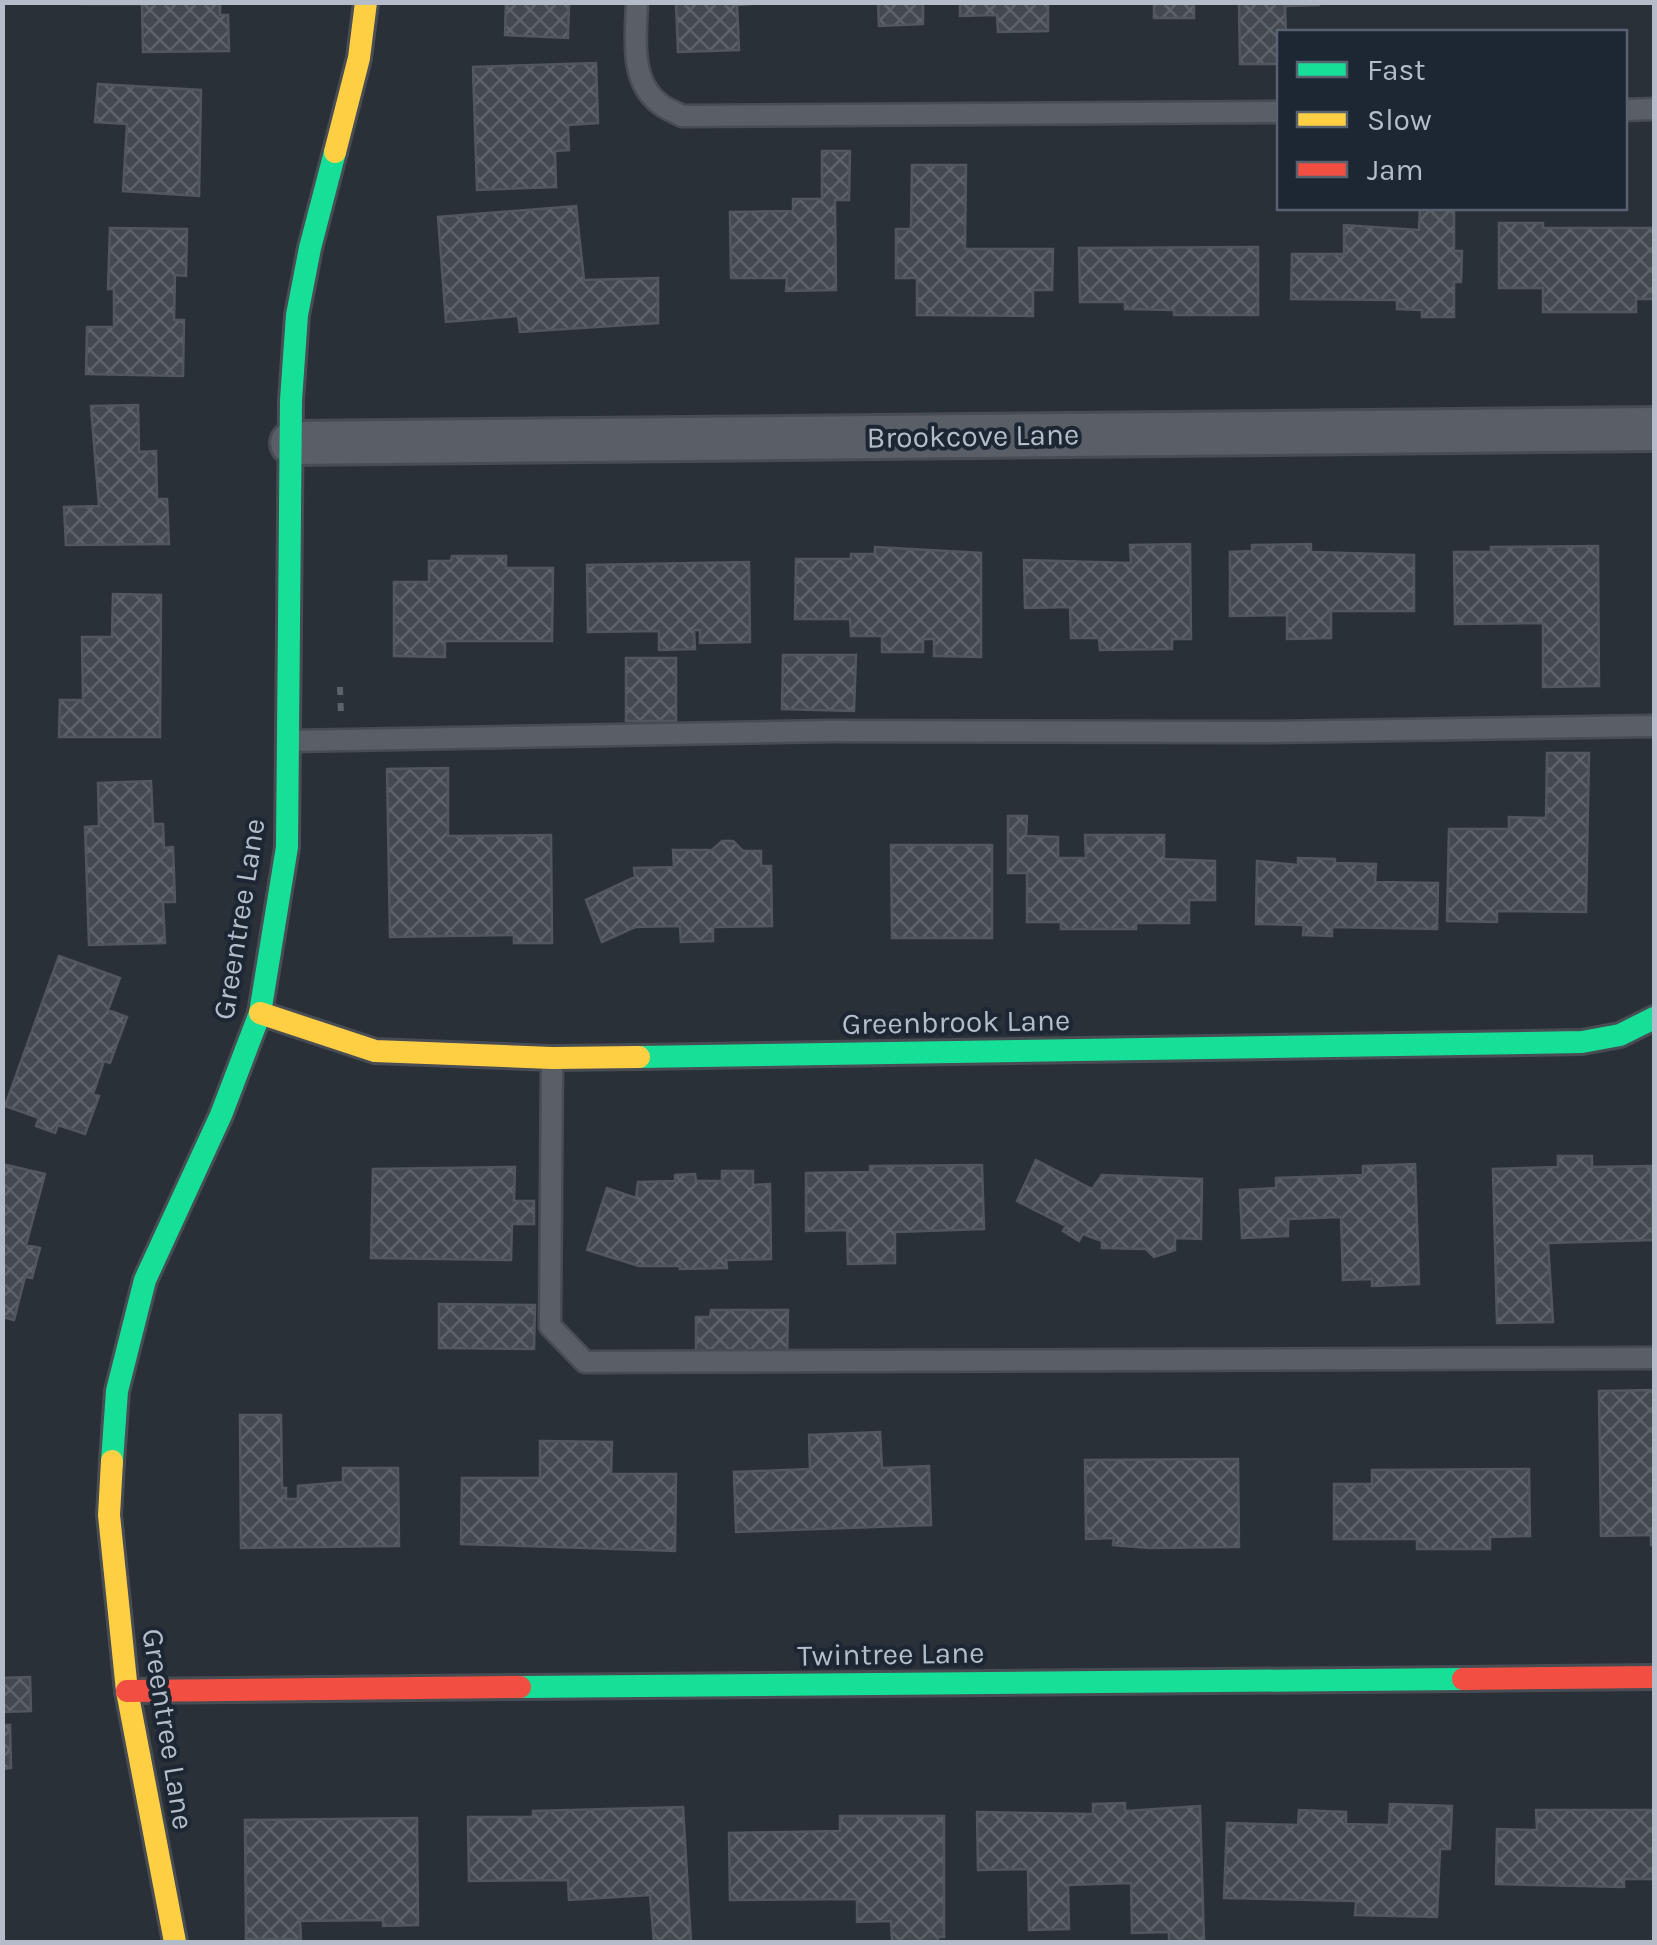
<svg xmlns="http://www.w3.org/2000/svg" width="1657" height="1945" font-family="Karla,sans-serif">
	<style>
		.building { fill: url(#building-cross-hatch); stroke: #52575f; stroke-width: 2.5 }
		.lines { fill: none; stroke-linecap: round; stroke-linejoin: round }
		.lane-casing { stroke: #484c53; stroke-width: 25 }
		.street-casing { stroke: #484c53; stroke-width: 48 }
		.fast-casing { stroke: #484c53; stroke-width: 28 }
		.slow-casing { stroke: #484c53; stroke-width: 28 }
		.jam-casing { stroke: #484c53; stroke-width: 28 }
		.path { stroke: #5d636a; stroke-width: 6; stroke-dasharray: 8 8; stroke-linecap: butt }
		.lane { stroke: #5a5e66; stroke-width: 20 }
		.street { stroke: #5a5e66; stroke-width: 42 }
		.fast { stroke: #16e098; stroke-width: 22 }
		.slow { stroke: #ffcf43; stroke-width: 22 }
		.jam { stroke: #f24e42; stroke-width: 22 }
		.labels { text-anchor: middle; stroke-width: 8; stroke-linejoin: round; paint-order: stroke }
		.street-label { font-size: 30px; fill: #b4bcc9; stroke: #1d2633 }
	</style>
	<defs>
		<pattern id="building-cross-hatch" width="8" height="8" patternUnits="userSpaceOnUse" patternTransform="scale(2.5)"><rect width="8" height="8" fill="#444950"/><path d="M0 0l8 8M0 8l8-8" fill="none" stroke="#5d6168"/></pattern>
	</defs>
	<rect width="100%" height="100%" fill="#2a3038"/>
	<path class="building" d="M83 2H220V15H228L229 51 143 52 142 4H83Z
		M506 2H569L568 38 505 35Z
		M781 2 737 5 739 50 678 52 676 3Z
		M878 2H923V24L879 26Z
		M960 2H1048V31L998 32 997 15 960 16Z
		M1138 2H1194V18H1154V3Z
		M1239 2H1319V5L1285 6 1286 32H1280V64H1240Z
		M596 63 598 123 568 125 569 150 555 151 556 187 477 190 473 67Z
		M98 84 201 90 199 196 123 191 127 124 95 122Z
		M822 151H850L849 200H835L836 290 786 291 787 278H731L730 212 793 211V199H822Z
		M912 165H966L965 249H1053L1052 290H1033V316L917 315V278H896V229H911Z
		M576 206 584 280 658 278V323L520 332 518 316 446 322 438 217Z
		M1420 208H1454V251H1462L1461 282H1454V317H1422V310L1397 309V300L1291 299 1292 254H1344V225L1419 230Z
		M1499 223H1543V228H1654V299H1636V312H1543V288H1499Z
		M110 228 187 229 186 276 175 275 174 320H184L183 376 86 374 87 327H114V289H108Z
		M1258 247V315H1174V310L1125 309V302H1080L1079 248Z
		M138 405 139 452 156 451 157 499H167L169 544 66 545 64 507 99 506 91 406Z
		M1190 544 1191 639H1172V649L1100 650 1099 638H1071L1070 607 1025 608 1024 560 1131 563 1130 545Z
		M1311 544V552L1414 555V611H1331V638L1287 639V615L1230 616V552L1252 551V545Z
		M1598 546 1599 686 1543 687V623L1455 624 1454 552H1491V547Z
		M875 547 981 553V657L934 656V639H923V652H882V636H851L850 619H795L796 559H851V554H875Z
		M452 556H506V568H553L552 641H445V657L394 656V582H429V561H451Z
		M749 562 750 642 700 643V630H694L695 649 659 650V631L588 632 587 565Z
		M113 594 161 595 160 737H59L60 700H83L82 637H112Z
		M783 655H856L854 711 782 709Z
		M626 658H676V721H626Z
		M1547 753H1589L1586 912 1497 911V922L1447 921 1449 829H1509V817L1546 818Z
		M448 768V836L551 835 552 943H514V935L390 937 387 769Z
		M151 781 153 824H163L164 848 173 847 175 902H163L165 943 89 945 85 827 99 826 98 783Z
		M1008 816H1027L1026 836 1058 837V858H1086L1085 835H1164V859L1215 861V900H1189V923H1136V929H1061V922H1027V873H1008Z
		M722 841H733L743 851H761V866H771L772 926 713 927V941L681 942 680 926 635 927 602 942 586 900 635 877 634 868 674 867 673 850H712Z
		M891 845H992V938H892Z
		M1298 858 1335 859V863L1376 864 1375 882 1438 883 1437 929 1332 927V936L1303 935 1304 925 1256 924 1257 861 1298 865Z
		M59 956 120 978 108 1010 127 1017 110 1063 104 1061 93 1094 99 1096 85 1134 58 1125 55 1133 36 1126 39 1118 5 1106Z
		M1558 1156H1592V1167L1651 1166 1653 1240 1548 1243 1553 1322 1497 1323 1493 1169 1558 1167Z
		M1036 1160 1092 1189 1102 1175 1202 1179 1201 1239 1175 1238V1250L1154 1257 1146 1249 1102 1248V1241L1083 1234 1079 1241 1063 1231 1066 1226 1017 1201Z
		M2 1164 45 1174 26 1245 40 1248 32 1278 25 1277 14 1320 2 1317Z
		M1415 1164 1419 1284 1372 1286V1279L1343 1280 1341 1217 1288 1219V1236L1242 1238 1240 1190 1276 1188V1178L1363 1175V1166Z
		M982 1165 984 1229 895 1232V1263L848 1264 847 1230 806 1231V1173L870 1172V1166Z
		M515 1167 514 1201H534V1224H512L511 1260 371 1258 373 1169Z
		M722 1171H753V1185L770 1184 771 1259 726 1260 727 1268 680 1269V1266H639L587 1250 607 1188 636 1198 638 1182 675 1181V1175L695 1174 696 1181H722Z
		M439 1304 535 1305 534 1349 439 1348Z
		M711 1310H788L787 1359H696V1317H710Z
		M1654 1390V1545H1651V1535L1601 1536 1599 1391Z
		M240 1415H281L282 1488H286V1499H298V1486L343 1482V1468H398L399 1546 241 1548Z
		M880 1432 882 1468 929 1466 931 1525 736 1532 734 1472 810 1469 809 1435Z
		M540 1441 612 1442 611 1474H676L675 1551 461 1544 462 1478H540Z
		M1238 1459 1239 1547 1149 1548 1113 1545 1114 1538 1086 1539 1085 1460Z
		M1529 1469 1530 1536 1490 1537V1549H1417V1539H1334V1484H1372V1470Z
		M30 1677 31 1711 2 1712V1678Z
		M2 1725H10L11 1768 2 1769Z
		M1125 1803V1811L1200 1806 1204 1942H1169V1932L1132 1933 1131 1883 1068 1885 1069 1929 1029 1930 1028 1869 978 1870 977 1812 1093 1814V1804Z
		M1390 1804 1452 1806 1450 1849H1440L1437 1917 1355 1915 1356 1901 1224 1898 1227 1823 1298 1825 1299 1810 1346 1812V1824L1389 1825Z
		M683 1807 691 1942H654L650 1895 569 1900 568 1880 469 1881 468 1817H533V1811Z
		M1536 1810H1654V1879H1624V1887L1496 1884 1497 1829 1537 1830Z
		M840 1816H944V1937H938V1942H892L891 1921 857 1922V1899L730 1900 729 1833 840 1831Z
		M417 1818 418 1925 383 1926V1920L300 1921 301 1939H246L245 1820Z"/>
	<g class="lines">
		<defs>
			<path id="lane" d="M637 2C636 36 629 81 660 104 666 109 675 112 682 116L1280 112
				M1624 110 1654 109
				M291 741 830 731 1268 732 1654 726
				M552 1060 550 1326 585 1362 1654 1358"/>
			<path id="street" d="M292 443 1654 429"/>
			<path id="fast" d="M639 1057 1582 1042 1620 1035 1654 1018
				M112 1461 117 1391 145 1280 221 1115 260 1013 287 847 291 400 297 315 310 248 335 152
				M520 1687 1463 1679"/>
			<path id="slow" d="M335 152 359 58 366 2
				M260 1013 375 1051 552 1058 639 1057
				M112 1461 109 1515 127 1691 175 1942"/>
			<path id="jam" d="M1463 1679 1654 1677
				M127 1691 520 1687"/>
		</defs>
		<use href="#lane" class="lane-casing"/>
		<use href="#street" class="street-casing"/>
		<use href="#fast" class="fast-casing"/>
		<use href="#slow" class="slow-casing"/>
		<use href="#jam" class="jam-casing"/>
		<path class="path" d="M340 687 341 715"/>
		<use href="#lane" class="lane"/>
		<use href="#street" class="street"/>
		<use href="#fast" class="fast"/>
		<use href="#slow" class="slow"/>
		<use href="#jam" class="jam"/>
	</g>
	<g class="labels">
		<g class="street-label">
			<text transform="translate(973 436) rotate(-1)" y="10">Brookcove Lane</text>
			<text transform="translate(239 919) rotate(-81)" y="10">Greentree Lane</text>
			<text transform="translate(956 1022) rotate(-1)" y="10">Greenbrook Lane</text>
			<text transform="translate(891 1654) rotate(-1)" y="10">Twintree Lane</text>
			<text transform="translate(168 1729) rotate(81)" y="10">Greentree Lane</text>
		</g>
	</g>
	<rect width="1657" height="1945" fill="none" stroke="#b4bcc9" stroke-width="10"/>
	<rect x="1277" y="30" width="350" height="180" fill="#1d2633" stroke="#59626f" stroke-width="2.5"/>
	<rect x="1297" y="62" width="50" height="15" fill="#16e098" stroke="#59626f" stroke-width="2.5"/>
	<text x="1367" y="80" font-size="30" fill="#b4bcc9">Fast</text>
	<rect x="1297" y="112" width="50" height="15" fill="#ffcf43" stroke="#59626f" stroke-width="2.5"/>
	<text x="1367" y="130" font-size="30" fill="#b4bcc9">Slow</text>
	<rect x="1297" y="162" width="50" height="15" fill="#f24e42" stroke="#59626f" stroke-width="2.5"/>
	<text x="1367" y="180" font-size="30" fill="#b4bcc9">Jam</text>
</svg>
